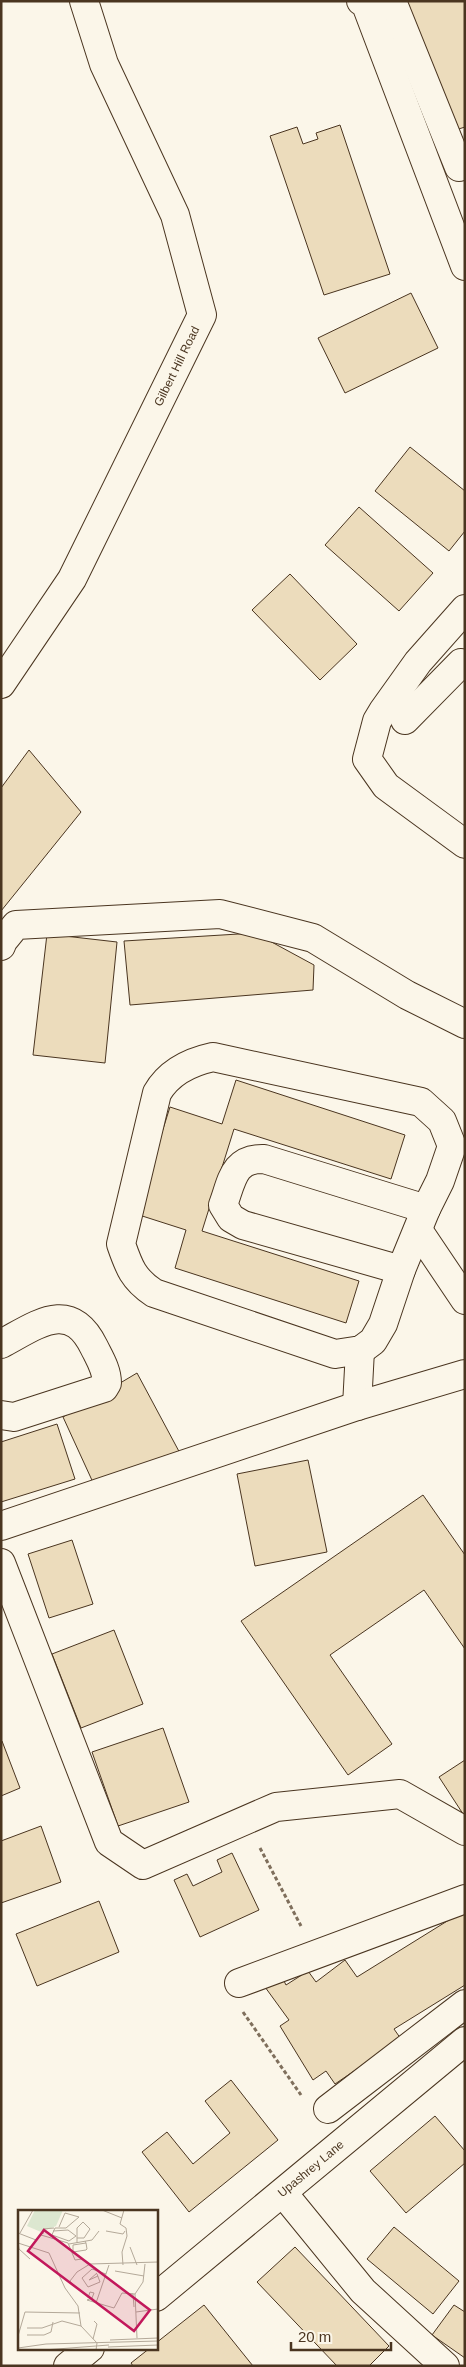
<svg xmlns="http://www.w3.org/2000/svg" width="466" height="2367" font-family="Arial,sans-serif">
	<style>
		.building { fill: #ecdcbc; stroke: #4a3520 }
		.lines { fill: none; stroke-linecap: round; stroke-linejoin: round }
		.street-casing { stroke: #4a3520; stroke-width: 30 }
		.secondary-casing { stroke: #4a3520; stroke-width: 30 }
		.path { stroke: #7f6f5c; stroke-width: 3; stroke-dasharray: 4 2.5; stroke-linecap: butt }
		.street { stroke: #fbf6e9; stroke-width: 28 }
		.secondary { stroke: #fbf6e9; stroke-width: 28 }
		.labels { text-anchor: middle; stroke-width: 4; stroke-linejoin: round; paint-order: stroke }
		.street-label { font-size: 12px; fill: #4a3520; stroke: #fbf6e9 }
		.inset-road { fill: none; stroke: #b4a999; stroke-width: 1 }
		.view { fill: #c2185b; fill-opacity: 0.15; stroke: #c2185b; stroke-width: 2.5 }
		.inset-edge { fill: none; stroke: #4a3520; stroke-width: 2.5 }
	</style>
	<rect width="100%" height="100%" fill="#fbf6e9"/>
	<path class="building" d="M405 1H465V127L449 132Z
		M340 125 390 274 324 295 270 136 297 127 303 144 318 139 316 133Z
		M411 293 438 348 345 393 318 338Z
		M410 447 465 491V531L449 551 375 491Z
		M359 507 433 573 399 611 325 545Z
		M290 574 357 644 320 680 252 610Z
		M29 750 81 812 1 911V788Z
		M255 933 314 965 313 990 130 1005 124 941Z
		M47 934 117 942 105 1063 33 1055Z
		M236 1080 405 1135 391 1179 234 1129 202 1231 359 1281 346 1323 175 1268 186 1230 136 1214 170 1107 222 1124Z
		M137 1373 182 1457 96 1489 63 1417Z
		M57 1424 75 1479 1 1502V1442Z
		M308 1460 327 1552 255 1566 237 1474Z
		M423 1495 465 1555V1649L424 1590 330 1655 392 1744 348 1775 241 1621Z
		M72 1540 93 1604 49 1618 28 1554Z
		M114 1630 143 1704 81 1728 52 1654Z
		M163 1728 189 1802 118 1826 92 1752Z
		M2 1741 20 1788 1 1796V1742Z
		M465 1760V1817L439 1777Z
		M41 1826 61 1882 1 1903V1841Z
		M232 1853 259 1910 200 1937 174 1880 187 1874 193 1886 222 1872 217 1860Z
		M99 1901 119 1952 37 1986 16 1934Z
		M465 1910V1985L394 2029 401 2039 335 2084 326 2071 313 2080 280 2026 289 2020 265 1987 282 1977 286 1985 308 1971 316 1982 345 1960 357 1977Z
		M231 2080 278 2140 189 2212 142 2152 167 2132 193 2164 230 2133 205 2101Z
		M435 2116 465 2151V2163L406 2213 370 2171Z
		M394 2227 459 2281 433 2314 367 2259Z
		M295 2247 389 2346 369 2366H337L257 2282Z
		M204 2305 253 2366H133L131 2363 150 2348H156V2343Z
		M454 2305 465 2312V2358L432 2335Z"/>
	<g class="lines">
		<defs>
			<g id="street">
				<path d="M392 1 459 167"/>
				<path id="s1" d="M1 684 72 579 202 315 175 215 104 64 84 1"/>
				<path d="M405 720 461 663"/>
				<path d="M1 946 3 941 16 925 220 914 313 938 407 995 465 1024"/>
				<path d="M213 1057 421 1102 442 1121 452 1146 440 1181 426 1209 401 1270 383 1324 373 1341 361 1350 335 1354 154 1293C133 1279 129 1267 121 1244L157 1093C169 1072 190 1062 213 1057Z"/>
				<path d="M418 1230 465 1300"/>
				<path d="M401 1270 243 1225 231 1218 223 1205C232 1181 233 1158 264 1159L426 1209"/>
				<path d="M1 1344C37 1325 70 1298 94 1347 100 1359 107 1370 107 1383L104 1388 14 1417 1 1415"/>
				<path d="M357 1406 360 1350"/>
				<path d="M1 1526 357 1406 465 1374"/>
				<path d="M1 1563 109 1842 143 1865 276 1807 400 1794 465 1831"/>
				<path d="M239 1983 465 1899"/>
				<path d="M328 2109 465 2004"/>
				<path d="M283 2193 363 2291 445 2366"/>
				<path id="s2" d="M156 2297 465 2041"/>
				<path d="M68 2366 90 2348"/>
			</g>
			<path id="secondary" d="M361 1 365 2 465 266
				M465 609 418 662 383 711 377 721 367 759 386 786 465 844"/>
		</defs>
		<use href="#street" class="street-casing"/>
		<use href="#secondary" class="secondary-casing"/>
		<path class="path" d="M260 1848 301 1926
			M243 2012 301 2095"/>
		<use href="#street" class="street"/>
		<use href="#secondary" class="secondary"/>
	</g>
	<g class="labels">
		<g class="street-label">
			<text dy="4" stroke="none"><textPath href="#s1" startOffset="364">Gilbert Hill Road</textPath></text>
			<text dy="4" stroke="none"><textPath href="#s2" startOffset="201">Upashrey Lane</textPath></text>
		</g>
	</g>
	<g transform="translate(18 2210)">
		<rect width="140" height="140" fill="#fbf6e9"/>
		<path d="M17 0H45L38 16 23 22 9 16Z" fill="#dce7d0"/>
		<path class="inset-road" d="M84 0 104 8M88 21 105 24 107 21M0 23 18 30 23 25 50 33 57 50 64 49 72 54 140 52M2 23 15 0M25 24V19L36 18M34 25 51 31 58 26 50 20 35 21M33 27 37 18H48L61 7 47 3 41 17M67 31 68 33 69 39 68 40 55 42V35L68 33M0 33 31 43 47 78 60 96 63 116 79 133 78 140M0 33 1 39 12 49M59 33V18L65 12 72 19 66 28H59M51 34 74 30 81 21M112 37 119 55M105 55 104 42 109 26 108 18 102 14 106 0M97 61 126 66M79 63 71 70 80 66M79 64 82 72 70 77 64 68 74 59 88 64M55 76 52 71 59 62 72 54M111 84H115L116 97M69 90 96 98 104 83 117 84M69 90 74 88 76 83 72 82 70 88M78 93 91 55M118 102 140 99M9 118H24L44 111 63 116M9 125H26L33 122 35 112M0 126 7 102 62 103M119 128 117 84 125 72 127 54M75 129 79 114 76 111M92 130 140 128M90 137 140 135M0 138 28 134 140 131M26 140 91 135"/>
		<path class="view" d="M26 20 132 100 116 121 10 41Z"/>
		<rect width="140" height="140" class="inset-edge"/>
	</g>
	<rect width="466" height="2367" fill="none" stroke="#4a3520" stroke-width="5"/>
	<path d="M291 2342v8h100v-8" fill="none" stroke="#4a3520" stroke-width="2.5"/>
	<text x="298" y="2342" font-size="15" fill="#4a3520" stroke="#fbf6e9" stroke-width="4" paint-order="stroke">20 m</text>
</svg>
